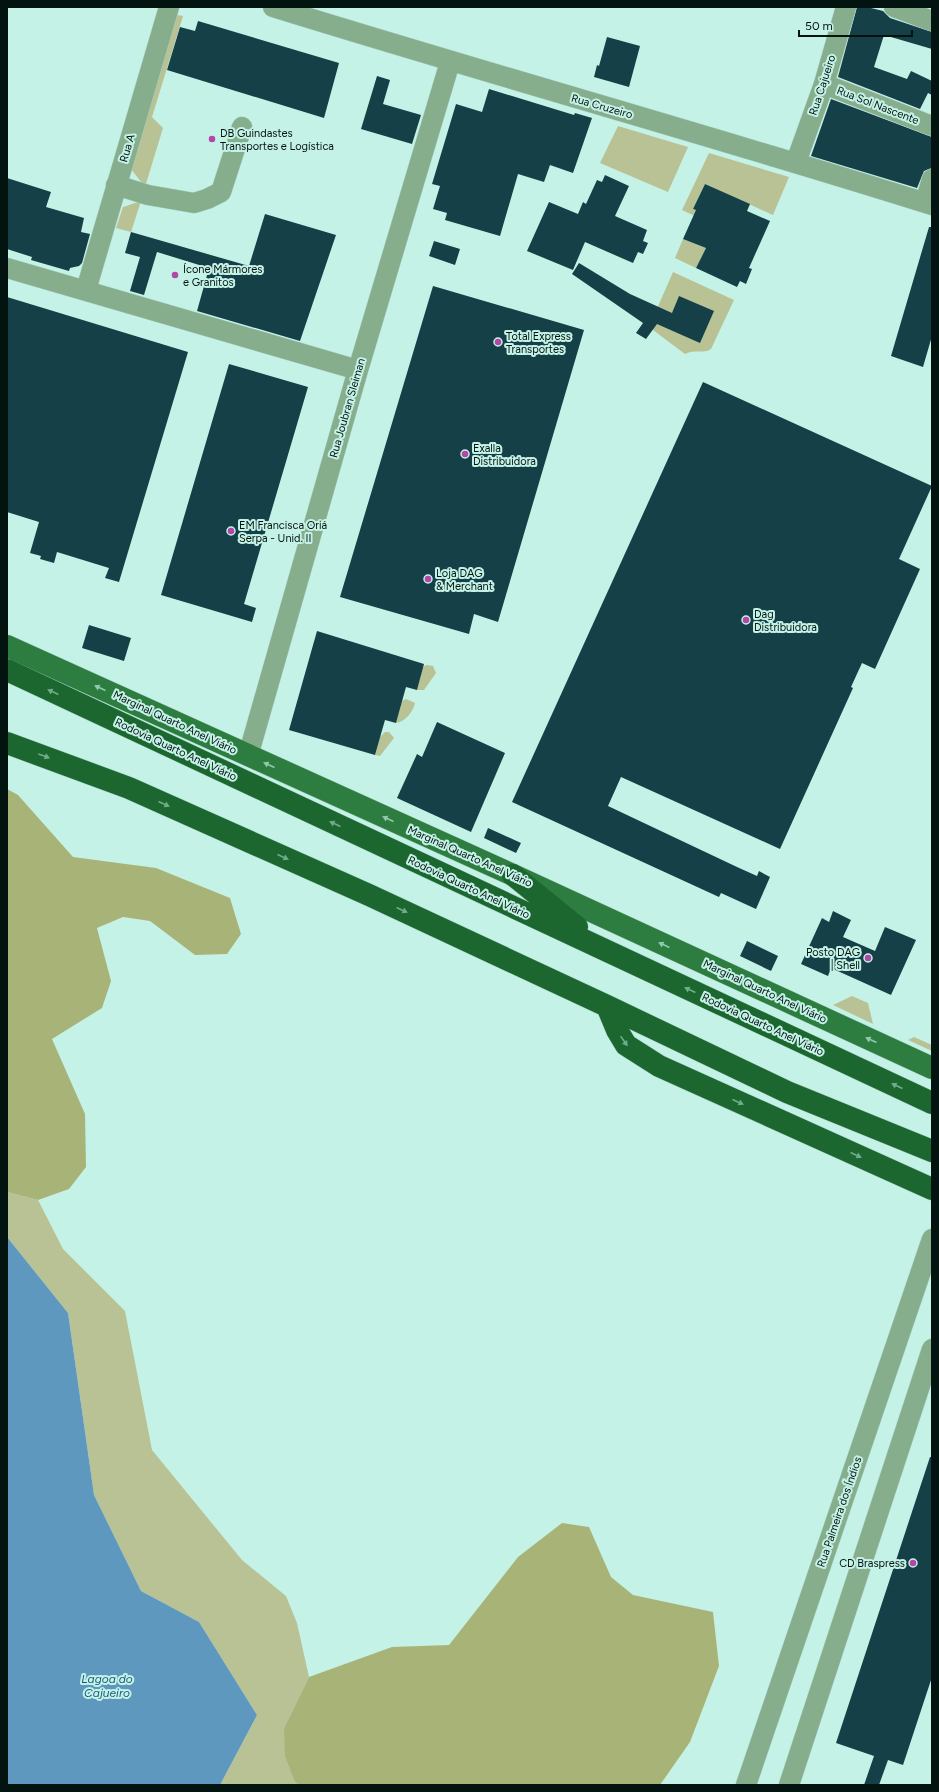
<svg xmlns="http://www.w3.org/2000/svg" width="939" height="1792" font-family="Figtree,sans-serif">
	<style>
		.green { fill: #b8c294 }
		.forest { fill: #a8b477 }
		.water { fill: #5f98bf }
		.building { fill: #154047 }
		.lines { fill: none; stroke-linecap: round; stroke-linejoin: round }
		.minor-casing { stroke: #a6cec4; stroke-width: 21 }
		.major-casing { stroke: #a6cec4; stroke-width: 23 }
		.highway-casing { stroke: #a6cec4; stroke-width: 23 }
		.minor { stroke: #87ae8c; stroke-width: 20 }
		.major { stroke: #2d7d40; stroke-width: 22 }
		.highway { stroke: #1b672f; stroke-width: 22 }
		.oneway { fill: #90c9ad }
		.oneway2 { fill: #70ac8b }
		.poi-dot { fill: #b247a7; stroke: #c5f2e7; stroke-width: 1.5 }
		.labels { text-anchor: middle; stroke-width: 4; stroke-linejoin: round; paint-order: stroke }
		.street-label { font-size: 11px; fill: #03130f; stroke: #c5f2e7 }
		.poi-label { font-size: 11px; fill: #03130f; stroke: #c5f2e7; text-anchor: start }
		.water-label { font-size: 12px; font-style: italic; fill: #175a81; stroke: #c5f2e7 }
	</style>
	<rect width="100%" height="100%" fill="#c5f2e7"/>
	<path class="green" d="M177 15 183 16 152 117 163 128 145 187 131 169Z
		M618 126 688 147 668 192 600 163Z
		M709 153 789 177 773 215 705 184 693 209 734 227 716 226 682 210Z
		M141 201 131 232 116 228 123 207Z
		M683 239 706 248 696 268 675 258Z
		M673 272 734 300 711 349C704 354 695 349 685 354L649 327Z
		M426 665 433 666 436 673 424 690H417L423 667Z
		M406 699 415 703C413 712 405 722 396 723L402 701Z
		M385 732H389L394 738 380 756 375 755 380 737Z
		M852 996 868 1003 873 1024 833 1005Z
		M914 1037 932 1045V1051L908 1040Z
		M7 1192 38 1200 63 1249 125 1311 152 1450 242 1560 286 1596 297 1623 309 1677 284 1728 295 1782 299 1785H220L257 1715 199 1622 141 1591 94 1495 68 1313 7 1237Z"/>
	<path class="forest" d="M7 789 18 795 73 857 156 868 230 898 241 934 227 954 195 955 150 921 123 917 97 928 111 981 102 1008 52 1039 85 1114 86 1167 69 1189 38 1200 7 1192Z
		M562 1523 589 1527 611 1577 633 1595 713 1612 719 1666 690 1742 660 1785H299L295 1782 285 1756 284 1728 309 1677 392 1647 449 1645 518 1557Z"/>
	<path class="water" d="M7 1237 68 1313 94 1495 141 1591 199 1622 257 1715 220 1785H7Z"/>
	<path class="building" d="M857 7H867L883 11 890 18 932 32V49L884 35 874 67 907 79 911 71 932 81V95L928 93 920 109 838 77Z
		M198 21 339 63 324 118 167 70 180 27 195 31Z
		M607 37 640 46 629 87 594 77 597 65 599 66Z
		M377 76 390 80 383 104 421 115 412 144 361 129Z
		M489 89 574 115 575 113 592 118 573 173 550 165 544 182 518 174 500 236 445 220 447 213 433 209 440 186 432 184 456 104 482 112Z
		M831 99 932 137V168L924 171 917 188 811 156Z
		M605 175 629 186 615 216 647 230 643 241 648 243 643 254 638 252 633 263 585 242 573 270 527 251 549 202 578 214 583 202 586 204 597 180 602 182Z
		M7 178 51 192 46 207 84 218 81 232 90 234 82 263 79 266 70 268 69 271 31 260 32 257 7 249Z
		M705 184 750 204 747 211 770 221 749 268 752 269 746 284 740 281 737 287 696 268 706 248 683 239 696 210 693 209Z
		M265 214 336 235 300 341 197 311 209 268 157 252 144 295 130 291 140 257 125 253 131 232 249 266Z
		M929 227H932V336L923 367 891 356Z
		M434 241 460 249 455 265 429 256Z
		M579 263 630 294 672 313 679 296 714 311 700 343 657 324 646 339 636 333 643 323 572 274Z
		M433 286 584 330 498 622 474 614 469 634 340 597Z
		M7 297 188 352 119 582 105 578 109 568 57 552 54 563 40 559 41 556 30 553 39 522 7 512Z
		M229 364 308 387 244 604 256 608 252 622 161 595Z
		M703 382 932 486 899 559 920 569 875 669 862 663 851 687 853 688 780 849 621 777 608 806 737 867 757 876 759 871 770 877 756 909 721 893 719 897 512 802Z
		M89 625 131 638 124 661 82 648Z
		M317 631 424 664 417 690 406 687 396 723 385 720 375 755 289 730Z
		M437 722 505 753 471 832 397 798 417 754 422 757Z
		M488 828 521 843 516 853 484 838Z
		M833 911 851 920 843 937 875 951 885 927 916 940 891 995 831 968 828 976 801 964 822 918 829 922Z
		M747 941 778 956 771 971 740 956Z
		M930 1457H932V1677L903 1765 888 1760 879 1785H864L874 1756 836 1743Z"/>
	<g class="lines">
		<defs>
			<path id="minor" d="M273 7C492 75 713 136 932 205
				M894 7 932 21
				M824 84 932 126
				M796 162 824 84 846 7
				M116 185 148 195 194 203 207 199 221 192 242 127
				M925 203 932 179
				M7 268 358 370
				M86 290 169 7
				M248 756 358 370 450 62
				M746 1785 932 1239
				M789 1785 932 1349"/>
			<path id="major" d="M7 646 513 875 932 1068"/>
			<path id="highway" d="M7 670 932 1103
				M7 743 129 788 369 895 607 1006 787 1092 932 1151
				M513 875 577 927
				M607 1006 617 1030 626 1045 659 1066 932 1189"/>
		</defs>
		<use href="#minor" class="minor-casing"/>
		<use href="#major" class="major-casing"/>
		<use href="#highway" class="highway-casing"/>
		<use href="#minor" class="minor"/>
		<use href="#major" class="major"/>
		<use href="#highway" class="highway"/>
	</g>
	<defs><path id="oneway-solid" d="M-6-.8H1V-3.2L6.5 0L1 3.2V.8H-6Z"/></defs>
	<g class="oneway">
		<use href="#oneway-solid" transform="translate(100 688) rotate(-155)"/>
		<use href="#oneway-solid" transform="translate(269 765) rotate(-156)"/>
		<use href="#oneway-solid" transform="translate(388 819) rotate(-156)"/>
		<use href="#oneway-solid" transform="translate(664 945) rotate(-155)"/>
		<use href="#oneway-solid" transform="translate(871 1040) rotate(-155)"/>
	</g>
	<g class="oneway2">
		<use href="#oneway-solid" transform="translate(53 692) rotate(-155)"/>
		<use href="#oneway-solid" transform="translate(44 756) rotate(20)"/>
		<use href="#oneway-solid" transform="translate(164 804) rotate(24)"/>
		<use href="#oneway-solid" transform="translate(335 824) rotate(-155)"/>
		<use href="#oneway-solid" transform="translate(283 857) rotate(24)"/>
		<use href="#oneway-solid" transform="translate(402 910) rotate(25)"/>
		<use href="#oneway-solid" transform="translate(690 990) rotate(-155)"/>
		<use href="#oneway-solid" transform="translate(624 1041) rotate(55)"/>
		<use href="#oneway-solid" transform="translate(897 1086) rotate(-155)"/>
		<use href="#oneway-solid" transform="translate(738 1102) rotate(24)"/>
		<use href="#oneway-solid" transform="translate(856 1155) rotate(24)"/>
	</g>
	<g class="poi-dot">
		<circle cx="212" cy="139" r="4"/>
		<circle cx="175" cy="275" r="4"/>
		<circle cx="498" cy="342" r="4"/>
		<circle cx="465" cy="454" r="4"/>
		<circle cx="231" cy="531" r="4"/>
		<circle cx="428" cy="579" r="4"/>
		<circle cx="746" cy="620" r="4"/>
		<circle cx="868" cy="958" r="4"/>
		<circle cx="913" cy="1563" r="4"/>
	</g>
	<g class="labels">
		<g class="street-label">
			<text transform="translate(822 85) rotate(-72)" y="4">Rua Cajueiro</text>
			<text transform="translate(878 105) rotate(21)" y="4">Rua Sol Nascente</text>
			<text transform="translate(602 106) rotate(16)" y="4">Rua Cruzeiro</text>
			<text transform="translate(127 148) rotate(-74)" y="4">Rua A</text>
			<text transform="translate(347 408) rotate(-74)" y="4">Rua Joubran Sleiman</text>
			<text transform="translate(175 722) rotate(25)" y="4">Marginal Quarto Anel Viário</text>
			<text transform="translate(176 749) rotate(25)" y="4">Rodovia Quarto Anel Viário</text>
			<text transform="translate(470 856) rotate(24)" y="4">Marginal Quarto Anel Viário</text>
			<text transform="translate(469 887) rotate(25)" y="4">Rodovia Quarto Anel Viário</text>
			<text transform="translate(765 991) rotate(25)" y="4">Marginal Quarto Anel Viário</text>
			<text transform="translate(763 1024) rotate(25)" y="4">Rodovia Quarto Anel Viário</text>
			<text transform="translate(839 1512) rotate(-71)" y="4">Rua Palmeira dos Índios</text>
		</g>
		<g class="poi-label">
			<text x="220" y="137">DB Guindastes<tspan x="220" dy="13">Transportes e Logística</tspan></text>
			<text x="183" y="273">Ícone Mármores<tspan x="183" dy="13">e Granitos</tspan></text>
			<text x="506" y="340">Total Express<tspan x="506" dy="13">Transportes</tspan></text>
			<text x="473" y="452">Exalla<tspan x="473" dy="13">Distribuidora</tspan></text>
			<text x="239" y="529">EM Francisca Oriá<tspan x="239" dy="13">Serpa - Unid. II</tspan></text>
			<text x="436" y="577">Loja DAG<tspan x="436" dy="13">&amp; Merchant</tspan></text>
			<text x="754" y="618">Dag<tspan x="754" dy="13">Distribuidora</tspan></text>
			<text x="860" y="956" text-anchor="end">Posto DAG<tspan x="860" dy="13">| Shell</tspan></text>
			<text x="905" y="1567" text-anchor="end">CD Braspress</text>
		</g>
		<g class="water-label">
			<text x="107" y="1683">Lagoa do<tspan x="107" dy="14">Cajueiro</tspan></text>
		</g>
	</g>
	<rect width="939" height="1792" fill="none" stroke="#03130f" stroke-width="16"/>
	<path d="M799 30v6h113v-6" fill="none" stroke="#03130f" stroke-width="2"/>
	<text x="805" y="30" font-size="12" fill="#03130f" stroke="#c5f2e7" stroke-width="3" paint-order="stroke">50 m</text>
</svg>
